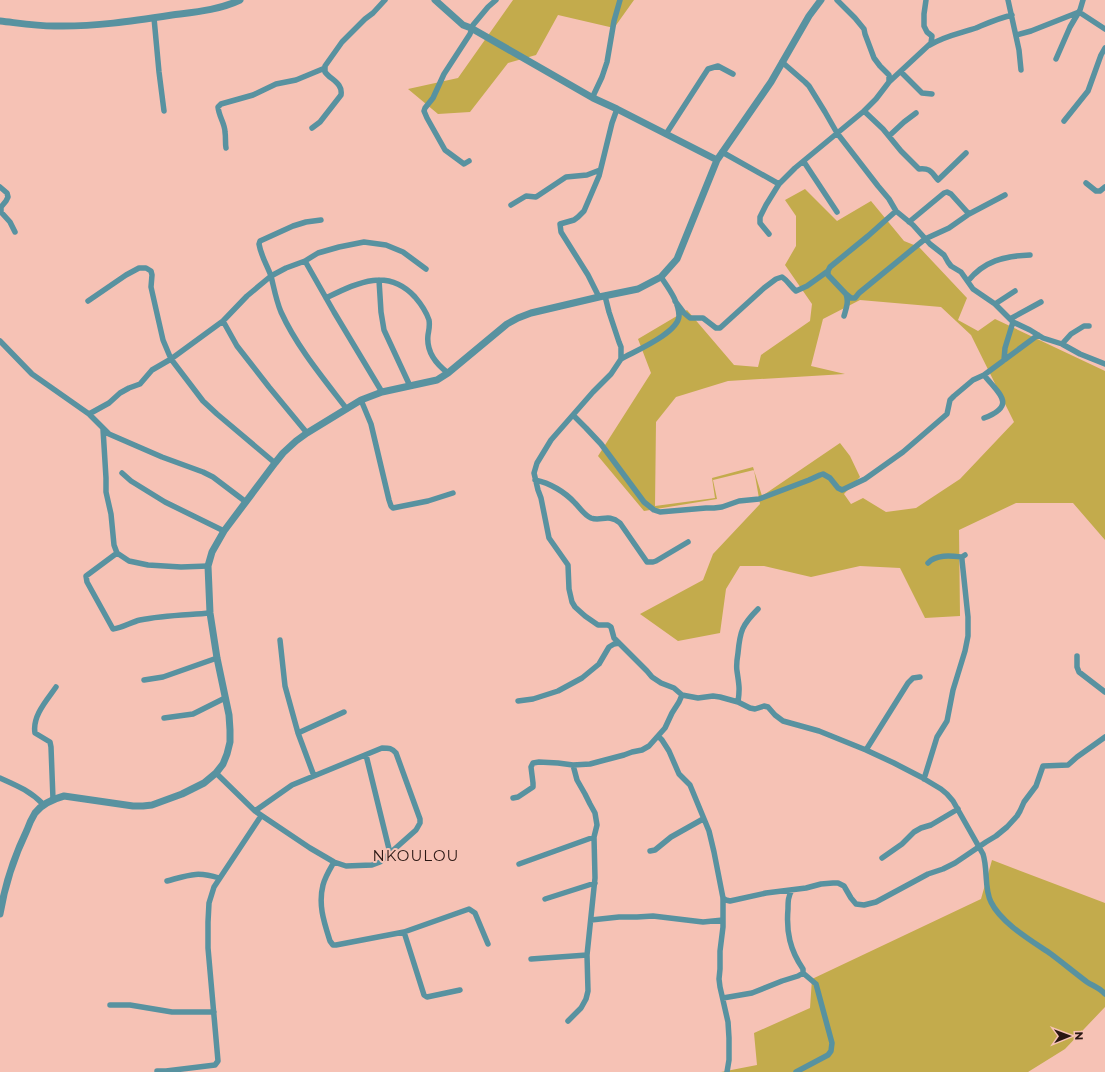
<svg xmlns="http://www.w3.org/2000/svg" width="1105" height="1072" font-family="Montserrat,sans-serif">
	<style>
		.green { fill: #c3ab4c; fill-rule: evenodd }
		.lines { fill: none; stroke-linecap: round; stroke-linejoin: round }
		.minor { stroke: #5892a0; stroke-width: 5.5 }
		.tertiary { stroke: #5892a0; stroke-width: 7 }
		.labels { text-anchor: middle; stroke-width: 4; stroke-linejoin: round; paint-order: stroke }
		.quarter-label { font-size: 15px; letter-spacing: 1px; fill: #2a1713; stroke: #f6c2b5 }
	</style>
	<rect width="100%" height="100%" fill="#f6c2b5"/>
	<path class="green" d="M513 0H634L614 28 558 15 536 55 508 63 470 112 438 114 408 89 458 78Z
		M805 189 837 221 871 201 904 241 919 247 967 298 958 320 978 331 995 319 1105 371V540L1073 503H1016L959 530 960 616 925 618 900 568 860 566 811 577 764 566H740L726 589 720 633 678 641 640 614 703 580 713 554 760 504 754 470 713 480 717 499 644 511 598 456 651 373 638 339 687 310 734 365 758 367 761 355 810 321 812 304 785 265 796 246V216L785 200ZM860 300 941 307 971 335 1014 422 960 479 916 508 886 512 863 498 851 504 844 494 860 477 850 456 840 443 762 496 753 467 712 478 715 498 655 506 656 422 676 397 728 381 845 374 811 366 823 319Z
		M992 860 1105 903V1007L1065 1049 1028 1072H721L757 1065 754 1033 810 1008 812 979 981 899Z"/>
	<g class="lines">
		<path class="minor" d="M837 0 855 18 864 29 865 34 874 58 880 66 889 75V82
			M926 0 924 14V26L927 32 932 36 931 43 889 82 876 99 864 111 883 129 901 151 919 169C931 168 931 172 938 180L966 153
			M1008 0 1019 50 1021 70
			M154 18 159 72 164 111
			M1016 35 1031 31 1079 12 1105 29
			M930 45C944 36 961 33 976 28 988 23 999 18 1012 15
			M1056 59 1070 27 1080 10 1083 0
			M782 62 805 82 809 86 825 112 837 133 878 186 889 199 896 211 913 225 930 244 944 255 948 262 951 266 961 272 973 289 995 304 1013 322 1030 330 1043 338 1062 344 1071 334 1084 326H1089
			M901 72 922 93 932 94
			M593 98 594 94 602 77 607 62 614 21 620 0
			M1064 121 1088 91 1101 55 1105 48
			M312 128 320 122 341 95C343 83 331 80 325 72V66L342 42 365 19 373 13 385 0
			M666 134 708 69 718 66 733 74
			M889 136 904 122 916 113
			M226 148C225 143 226 138 225 132 225 124 219 117 218 107L221 104 253 95 276 84 296 80 325 68
			M722 152 779 184
			M469 161 464 164 445 150 427 118 424 111 425 108 433 98 444 74 470 34 473 25 488 7 496 0
			M804 162 837 212
			M1086 183 1096 191H1100L1105 187
			M0 187 7 193 8 197 6 201 1 207V212L10 222 15 232
			M511 205 526 196 536 197 566 177 587 175 600 170
			M321 220 306 222 293 226 260 241 259 244C261 256 267 265 271 276 274 288 276 300 281 312 297 347 323 378 346 408
			M909 222 944 193 947 192 951 194 969 214
			M769 234 760 223V217L766 205 779 184 795 168 864 111
			M305 261 334 312 382 392
			M379 280 381 312 384 330 410 386
			M968 281C984 261 1004 256 1030 255
			M846 294 851 298H855L859 293 925 239 949 228 969 214 1005 195
			M605 296 609 312 619 342 621 347V359L611 374 593 392 551 440 537 463 534 473 538 490 541 498 549 538 568 565 569 589 572 602 575 607 585 616 598 625H608L611 627 614 638 647 671 652 677 661 683 674 688 682 695 698 698 713 696 720 697 738 702 750 708 755 709 764 706 768 707 775 715 783 721 819 731 866 750 894 763 921 777 941 789 947 794 953 801 983 854C988 869 984 889 991 902 1001 923 1032 941 1051 954 1063 963 1075 973 1087 982 1093 986 1100 988 1105 994
			M599 297 588 275 561 232 560 224 574 220 578 217 584 211 599 176 612 123 617 109
			M326 298C357 283 387 267 415 297 421 304 426 311 429 320 430 326 429 329 428 335 426 352 436 364 448 373
			M88 301 126 275 139 268H146L151 271 152 275 151 287 158 318 163 340 171 359 203 401 217 414 275 463
			M675 301 684 313 690 318H703L716 328H720L764 288 776 279 782 277C788 281 791 287 796 291L807 286 828 271
			M995 304 1015 291
			M844 316C846 309 849 302 846 294L828 275V271L830 267 868 236 896 211
			M1010 319 1041 302
			M223 321 237 346 269 387 307 433
			M0 341 32 374 89 414 109 434 162 457 203 472 213 477 246 502
			M1062 344 1080 354 1105 364
			M621 359C635 351 678 333 679 316 679 302 669 289 661 277
			M1004 360 1005 348 1013 322
			M984 375C998 393 1018 405 984 418
			M361 400 371 424 389 500 391 506 393 508 428 501 453 493
			M89 414 109 403 120 393 129 388 140 384 152 370 171 359 223 321 247 296 271 276 286 268 305 261 318 253 339 247 364 242 386 245 403 252 426 269
			M573 415 586 428 601 444 644 502 654 510 660 512 706 508H714L722 507 739 501 759 499 809 480 820 475 823 474 830 478 838 488 842 490 865 479 903 452 947 414 950 400 954 396 973 380 984 375 1038 335
			M103 429 106 478V492L111 514 114 545 117 553 129 561 148 565 181 567 208 566
			M122 473 131 481 165 502 224 531
			M535 480C550 483 565 492 575 503 580 508 584 515 591 518 601 522 608 513 620 523L647 562H653L656 561 688 542
			M117 553 86 576 87 582 113 629C123 628 131 622 140 620 163 615 187 615 210 613
			M928 563C936 554 952 556 962 557
			M280 640 285 686 298 733 314 776
			M1077 656V667L1079 672 1105 692
			M144 680 163 677 217 658
			M518 701 533 699 558 691 582 678 599 664 609 647 614 644 619 643
			M738 702C740 688 739 685 737 671 736 665 737 659 738 653 740 631 742 625 758 609
			M164 718 193 714 225 698
			M298 733 344 712
			M658 736 662 740 669 751 679 774 690 785 709 831 714 852 723 898V927L720 951V969L719 979 720 987 728 1022 729 1038V1060L727 1072
			M866 750 908 683 913 678 920 677
			M366 755 390 853
			M216 773 255 811 310 848 334 862 346 866 372 865 380 862 416 830 420 823V819L396 753C392 748 389 748 382 748L292 785 255 811
			M0 778C18 786 30 791 44 805
			M924 779 937 737 947 721 953 690 965 651 968 636V617L962 560V557L965 555
			M513 798 518 797 533 787V783L531 767 533 763 539 762 558 763 573 765 590 764 624 755 632 752 642 750 649 746 665 728 672 713 679 702 682 695
			M53 799 51 747 50 742 35 733C32 716 47 700 56 687
			M650 851 655 850 671 837 703 819
			M882 858 902 844 914 832 921 828 931 825 958 809
			M334 862C330 869 325 877 323 885 318 905 324 922 330 941L333 945H336L404 932 469 909 475 913 488 944
			M519 864 594 837
			M167 881C189 875 197 871 219 878
			M792 890C788 896 788 902 788 909 786 932 790 950 803 969V973L816 984 832 1043 831 1051 828 1055 796 1072
			M723 898 726 900 730 901 766 893 806 888 821 884 833 883H838L844 886 851 898 856 904 864 905 876 902 928 874 943 869 955 863 986 842 996 836 1007 827 1017 816 1020 811 1024 802 1036 786 1043 766 1068 765 1077 757 1105 737
			M545 899 595 883
			M591 920 619 917H637L653 916 703 922 723 920
			M404 932 424 995 427 997 460 990
			M531 959 587 955
			M723 998 752 993 782 981 798 976 803 973
			M110 1005H130L172 1012H214
			M568 1021 581 1008 586 999 588 991 587 955 595 878 594 837 597 825 595 813 590 804 585 794 577 780 573 765
			M157 1071H166L215 1065 218 1061 208 948V922L209 903 214 887 261 816"/>
		<path class="tertiary" d="M435 0 463 25 471 28 593 98 617 109 717 160
			M0 21C18 23 36 26 54 26 94 27 133 21 172 15 195 12 219 10 240 0
			M0 914C5 884 14 857 27 830 29 824 32 818 35 813 42 804 53 799 64 796L133 806H143L152 805 182 794 204 783 216 773 223 764 227 754 230 742V730L229 715 217 658 210 613 208 566 212 552 224 531 275 463 283 453 296 441 307 433 361 400 382 392 437 380 448 373 507 324 518 318 531 313 599 297 638 289 661 277 677 259 717 160 771 82 809 16 821 0"/>
	</g>
	<g class="labels">
		<g class="quarter-label">
			<text x="416" y="861">NKOULOU</text>
		</g>
	</g>
	<g transform="translate(1069 1036) rotate(89)" stroke="#f6c2b5" stroke-width="3" paint-order="stroke">
	<path d="M0-3L7 15L0 10L-7 15Z" fill="#2a1713"/>
	<text y="-6" font-size="11" font-weight="bold" text-anchor="middle" fill="#2a1713">N</text>
	</g>
</svg>
